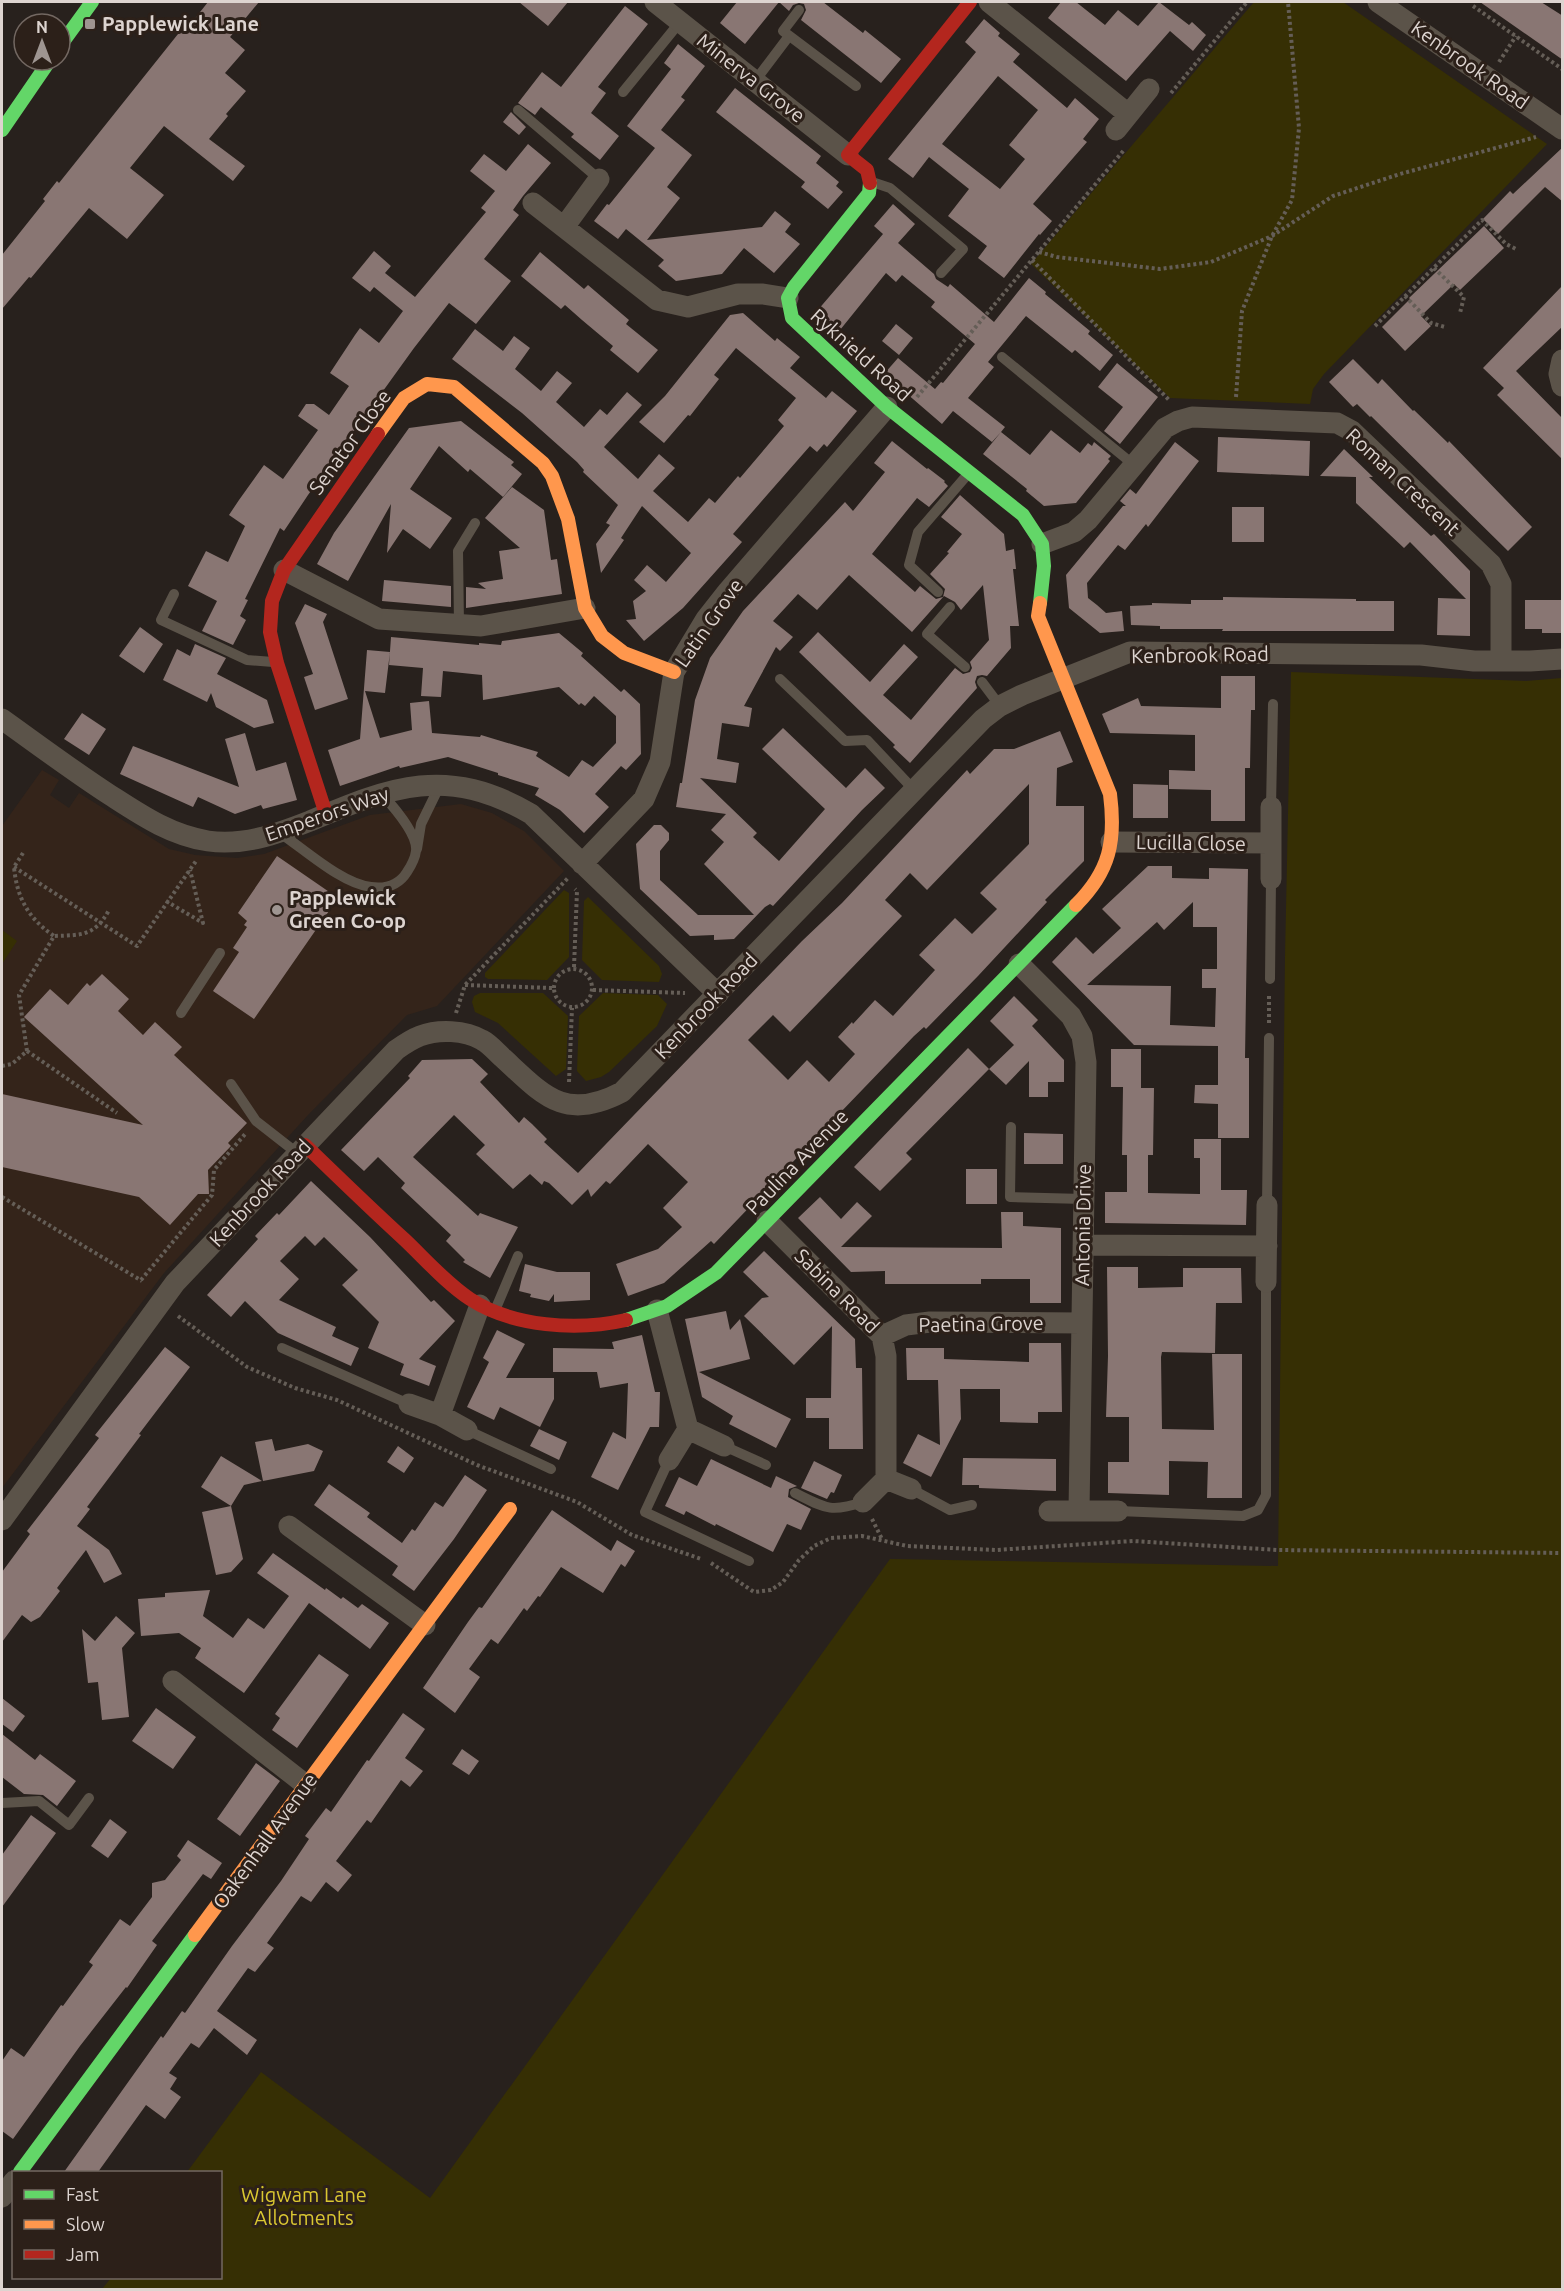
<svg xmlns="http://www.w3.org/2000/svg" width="1564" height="2291" font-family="Ubuntu,sans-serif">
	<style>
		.built { fill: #34241a }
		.green { fill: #362f04 }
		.building { fill: #897673; fill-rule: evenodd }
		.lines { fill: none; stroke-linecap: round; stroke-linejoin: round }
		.path { stroke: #655e57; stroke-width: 4; stroke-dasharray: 3 3; stroke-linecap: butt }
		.lane { stroke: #5b5349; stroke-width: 10 }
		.street { stroke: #5b5349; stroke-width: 21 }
		.fast { stroke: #63d668; stroke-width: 14 }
		.slow { stroke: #ff974d; stroke-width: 14 }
		.jam { stroke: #b3261e; stroke-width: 14 }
		.poi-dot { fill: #9e9591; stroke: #2c2019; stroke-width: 2 }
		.labels { text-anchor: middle; stroke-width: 6; stroke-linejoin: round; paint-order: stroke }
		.poi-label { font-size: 20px; font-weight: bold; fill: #ddd4d0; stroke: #2c2019; text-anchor: start }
		.street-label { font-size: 20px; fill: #ddd4d0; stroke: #2c2019 }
		.park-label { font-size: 20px; fill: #dac731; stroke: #2c2019 }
	</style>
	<rect width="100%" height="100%" fill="#28211d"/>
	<path class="built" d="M42 770 59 780 50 795 69 808 79 793 169 849 195 855 237 858 264 854 370 815 461 804 492 813 524 831 564 871 437 1006 407 1015 308 1115 164 1273 2 1488V826Z"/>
	<path class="green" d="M1254 2H1343L1547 144 1324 374 1313 389 1310 404 1170 398 1031 264Z
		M1291 672 1526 681 1562 678V2289H102L111 2278H220V2172H187L261 2072 430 2198 890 1559 1278 1566 1285 957Z
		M564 890 569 893V957L547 980 488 979 485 977V973Z
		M588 897 659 966 662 974 659 982 602 980 582 960 584 901Z
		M2 930 17 941 2 964Z
		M480 993H543L568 1016 566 1069 556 1076 498 1023 475 1012 472 1002 474 996Z
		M603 993 658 995 667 1004 657 1026 609 1072 601 1077 586 1081 577 1071 579 1016Z"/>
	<path class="building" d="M208 2H259L230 37 245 50 225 73 246 91 226 114 228 116 209 139 245 166 233 181 164 126 130 168 164 195 127 239 89 208 31 278 29 277 2 309V255L45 201 43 199 57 181 59 183 190 19 193 21Z
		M519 2H568L548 26Z
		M737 2H823L863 33 865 30 901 59 881 83 801 20 806 10 804 4 799 3 793 5 789 11 779 2 745 44 720 23Z
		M1061 2H1076L1105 25 1118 10 1138 26 1159 2 1189 25 1192 22 1206 35 1193 51 1170 31 1126 81 1048 18Z
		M1480 2H1541L1563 16V60Z
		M625 6 648 24 598 87 606 93 591 113 619 136 600 160 571 137 574 134 541 107 535 115 518 103 542 72 561 87Z
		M984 19 1000 33 998 36 1020 54 1013 62 1067 108 1075 98 1099 119 1083 139 1087 142 1033 204 1052 221 1040 235 1039 234 1004 278 978 258 987 246 948 216 969 189 929 157 913 178 888 159 976 52 965 42ZM998 76 1038 110 1009 145 1025 159 1000 189 942 144Z
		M678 44 705 66 681 97 685 100 661 130 692 155 667 187 680 198 647 240 762 227 775 211 791 224 785 232 800 244 774 273 744 248 722 274 676 281 658 266 664 260 626 229 618 239 594 221 607 204 609 205 655 148 627 126 671 69 664 63Z
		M735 88 821 156 816 163 839 182 836 186 843 192 828 209 801 187 805 182 716 112Z
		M511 112 526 127 519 135 503 122Z
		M528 144 551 163 523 196 513 210 519 215 484 259 511 281 476 324 449 303 414 348 308 495 284 531 280 528 245 599 248 600 240 616 246 620 233 645 202 631 217 601 188 586 206 551 228 562 245 526 229 515 239 500 264 465 283 479 318 430 298 416 306 404H314L329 415 349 386 330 373 355 335 360 328 379 343 403 311 374 287 370 292 352 278 374 251 391 266 385 273 415 297 486 212 481 208 495 191 470 171 484 154 506 171Z
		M1563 147V202L1545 187 1498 234 1483 219 1510 191 1513 194Z
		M893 204 915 224 898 243 934 274 936 279 948 287 950 284 994 322 1029 278 1046 292 1045 294 1090 331 1088 334 1113 355 1100 371 1075 350 1072 353 1026 316 988 362 994 367 968 398 1005 427 1001 432 1030 455 1051 430 1080 453 1088 443 1092 446 1094 442 1111 456 1108 459 1110 461 1076 503 1044 506 1026 491 1027 489 983 454 1001 432 992 442 953 411 942 424 884 374 898 358 935 389 941 382 943 383 975 344 931 307 935 302 902 275 896 282 886 273 840 330 817 311 883 234 874 226Z
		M1484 226 1504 248 1460 290 1454 284 1421 316 1431 326 1405 351 1382 327 1410 299 1409 298Z
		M540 252 584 289 588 285 602 297 629 320 626 324 658 350 638 373 610 350 613 346 582 320 565 305 561 309 521 276Z
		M1563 285V326L1516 371 1563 419V460L1497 395 1504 388 1483 368Z
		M743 313 775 341 777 338 800 357 790 368 826 398 832 391 857 411 827 447 824 444 817 452 810 446 733 534 742 542 683 608 644 641 626 620 636 619 633 601 646 591 634 580 647 565 666 582 691 553 642 506 621 538 624 540 601 573 596 544 610 525 606 523 618 505 583 472 584 470 577 462 522 413 452 359 475 329 503 351 514 336 530 348 515 369 541 391 557 371 572 383 556 402 584 427 600 409 607 415 627 392 642 405 604 447 638 479 659 454 675 468 653 491 688 522 709 498 715 503 738 476 740 478 784 426 778 420 796 398 736 348 714 375 719 379 690 416 688 415 664 443 639 422 665 396 730 315Z
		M896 324 913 338 899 355 882 341Z
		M1353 359 1378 384 1382 379 1413 411 1414 410 1448 443 1449 441 1532 527 1508 551 1371 416 1370 417 1357 404 1353 407 1329 382Z
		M1117 363 1158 397 1120 444 1104 431 1123 407 1098 387Z
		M461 421 514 462 511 465 522 474 503 497 470 469 468 472 439 446 410 489 452 518 430 549 403 529 387 553 391 504 348 581 317 564 334 533 409 428Z
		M1218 437 1310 441 1309 476 1217 472Z
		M892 441 927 469 928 468 945 481 944 482 948 486 929 507 917 498 872 554 915 592 920 586 936 599 943 597 945 589 930 574 949 553 947 552 962 534 941 517 960 495 1004 534 1006 551 1014 549 1016 569H1013L1019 626H1010L1011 648 987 676 982 675 977 676 975 682 977 688 910 763 893 747 895 745 799 652 818 632 870 682 904 644 918 657 883 695 911 720 955 668 963 674 970 672 972 668 970 662 989 640 983 585 961 610 955 602 944 596 912 632 849 575 817 610 798 594 773 621 793 637 780 651 776 647 744 706 752 708 749 727 722 723 717 759 739 763 736 783 700 778 757 833 753 837 779 861 825 809 762 749 783 728 846 788 865 768 885 788 862 810 773 906 770 904 765 907 734 939 714 940V935L690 936 640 889 636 844 654 825H661L669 833V840L660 851V880L698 915H754L704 864 724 842 711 830 726 814 676 807 680 783H682L695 700 710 658 743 611 845 502 853 511 885 472 874 463Z
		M1175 442 1199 461 1148 527 1146 524 1125 550 1118 545 1087 583 1088 598 1097 605 1106 613 1122 611 1124 631 1100 633 1069 608 1066 575 1123 506H1126L1120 501 1130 489 1136 494Z
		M1344 449 1373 477H1369L1431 536 1434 534 1470 571V636L1437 635 1438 598 1466 599 1410 542 1404 548 1356 503V477L1320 476Z
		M512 487 544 510 551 560 557 559 562 594 466 608V587L486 589 478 583 503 579 499 551 520 548 485 518Z
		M1232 507H1264V542H1232Z
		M384 580 451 586V607L382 601Z
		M1223 597 1356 599V601H1394V631H1222L1223 629H1160V626L1131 625 1130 606 1152 605V603L1191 604V600H1223Z
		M1525 600H1561V610H1563L1561 633H1542V629H1525Z
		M305 604 327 614 323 622 348 699 315 710 304 677 313 674 295 623Z
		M140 627 163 644 144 673 119 656Z
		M559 633 583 653 581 656 621 692 624 689 640 704 641 754 626 770 621 766 595 794 609 807 584 833 560 810 535 795 539 788 498 775V773L448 757 400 768 399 766 340 786 328 750 360 739 367 650 390 652 385 693 365 691 380 738 412 730 410 703 429 701 432 733 480 737 481 735 538 752 536 756 569 777 582 760 593 767 616 743V716L594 696 585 706 581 703 579 705 559 687 483 700 482 675 443 671 441 697 421 696 423 668 389 665 391 637 479 645V643L501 645 502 641Z
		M195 644 226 658 217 674 267 700 274 723 254 728 216 707 211 693 207 702 163 680 177 649 190 656Z
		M1221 676H1255V710H1251L1250 768H1245V821H1211V790L1169 789V770L1195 771V735L1110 733 1102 714 1138 698 1141 706 1221 708Z
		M82 713 106 729 89 755 64 739Z
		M1060 731 1073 762 1057 768 1056 806H1084V861L1045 900 1047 902 978 976 926 1029 924 1027 914 1036 714 1244 711 1241 664 1283 628 1296 616 1264 658 1249 682 1227 663 1208 688 1182 648 1144 610 1184 606 1181 591 1197 588 1189 572 1205 549 1183 544 1181 542 1185 530 1174 513 1189 476 1154 485 1145 454 1115 413 1157 478 1216 480 1213 518 1227 490 1278 463 1262 465 1260 446 1241 451 1235 401 1188 405 1183 378 1157 364 1171 341 1150 410 1078 408 1076 422 1060 472 1059 488 1074 480 1082 519 1123 524 1117 532 1124 547 1139 544 1142 578 1173 802 941 842 903 967 770 970 774 994 749H1014ZM1029 784V844L980 893 997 909 972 934 955 918 919 955 935 970 893 1016 875 1000 853 1024 852 1022 838 1037 855 1054 829 1082 807 1060 788 1080 748 1040 773 1015 790 1032 902 916 885 900 910 873 927 890Z
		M245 733 256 771 286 762 297 800 263 809 261 805 235 814 198 797 193 807 120 774 133 746 239 787 225 739Z
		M1133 784 1168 785V818H1133Z
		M277 856 338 898 254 1019 213 991 239 952 233 948 247 927 244 925 247 921 238 913Z
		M1148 866H1172V878L1209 879V868L1248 869 1245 1058H1249V1138H1218V1104L1194 1103 1195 1085H1218V1046L1134 1045 1052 962 1076 937 1093 954 1121 928 1102 909ZM1193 902V927H1217V969H1202V988H1216L1215 1027 1170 1025 1171 986 1087 985 1157 922 1164 930Z
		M102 974 129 999 118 1011 143 1035 155 1022 182 1047 174 1055 247 1123 228 1143 231 1146 208 1170 209 1194H198L170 1225 139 1197 2 1167V1094L143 1125 24 1017 50 989 68 1005 87 983 90 986Z
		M1014 996 1038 1020 1032 1026 1064 1060V1082H1048V1097H1029V1061L1006 1085 989 1069 1014 1045 990 1021Z
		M968 1048 989 1069 906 1153 912 1159 880 1191 854 1167Z
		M1111 1049H1141V1088H1154L1153 1155H1148V1193L1200 1194V1158H1194V1139H1221V1190H1247L1246 1225 1105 1223V1192H1127V1155H1122L1123 1087H1111Z
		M1024 1133 1063 1134V1164H1024Z
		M966 1169H997V1204H966Z
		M311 1181 370 1237 431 1302 434 1300 455 1321 419 1359 436 1366 429 1386 400 1375 404 1364 368 1348 379 1322 342 1285 358 1270 324 1237 315 1246 305 1236 280 1261 299 1279 279 1300 336 1327 332 1336 359 1348 351 1366 278 1333 245 1301 231 1317 207 1295 258 1239 255 1236 277 1213 279 1215Z
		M820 1197 841 1219 857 1202 872 1216 841 1247 1002 1248 1001 1212H1023V1226L1061 1228V1303H1030V1279H981V1284H885V1271L851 1272 798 1218Z
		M764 1251 855 1339 856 1368H862L863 1449H829V1418H806V1398H831L832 1326 794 1365 744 1316 762 1298 769 1297 743 1272Z
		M525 1264 557 1272H590V1300L554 1302V1294L549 1301 530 1297 531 1294 519 1291Z
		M1107 1267H1138V1288L1183 1287V1268H1241L1242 1303H1216L1215 1353 1162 1352 1161 1357 1162 1429 1214 1430 1212 1354H1242V1498H1207L1208 1462 1169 1461V1495L1108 1493V1462H1129V1417H1106L1108 1356Z
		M726 1311 730 1330 740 1319 750 1359 699 1372 791 1419 776 1448 729 1424 733 1416 702 1397 685 1319Z
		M497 1330 525 1344 506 1378H554V1399L540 1427 500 1407 494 1420 467 1407 489 1362 483 1358Z
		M642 1335 655 1392H660L659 1427H650L618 1490 591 1477 613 1432 626 1439 628 1383 600 1388 597 1372H553V1348L614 1349 612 1342Z
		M1029 1343H1061L1062 1412H1038V1423L1000 1422V1389H960L961 1419 931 1477 903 1463 918 1434 940 1445 938 1380H907L906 1348H944V1359L1029 1362Z
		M165 1347 190 1367 139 1434 141 1435 87 1507 90 1509 77 1526 109 1550 122 1574 104 1583 86 1550 57 1588 60 1591 40 1617 31 1622 22 1615 2 1642V1572L30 1534 27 1531 99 1438 95 1435Z
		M539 1429 567 1442 559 1460 530 1446Z
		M272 1439 275 1451 308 1444 323 1451 314 1471 263 1481 255 1442Z
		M398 1446 414 1458 404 1473 387 1462Z
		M221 1456 262 1481 244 1485 231 1506 243 1559 231 1572 216 1575 202 1512 231 1506 201 1487Z
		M963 1458 1056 1459V1491L979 1488V1485H962Z
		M711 1459 771 1488 776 1476 797 1486 789 1489 788 1497 811 1509 801 1530 787 1524 773 1552 716 1524 715 1526 686 1511 684 1515 665 1506 679 1477 697 1486Z
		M814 1461 842 1475 834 1493 831 1492 827 1499 801 1488Z
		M465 1475 487 1490 454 1539 414 1591 392 1575 398 1566 314 1505 329 1484 370 1513 367 1517 402 1543 412 1529 415 1531 435 1502 443 1507Z
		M552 1510 611 1551 617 1540 635 1551 625 1567 621 1564 603 1593 561 1567 540 1597 538 1596 527 1611 524 1608 498 1644 491 1639 469 1669 480 1677 455 1713 423 1688 468 1622 479 1607 482 1608Z
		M273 1553 325 1590 326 1588 341 1599 343 1597 358 1608 362 1604 389 1623 370 1649 309 1603 244 1693 195 1658 201 1648 179 1633 141 1636 138 1599 165 1597V1593L210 1590 203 1616 233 1638 248 1618 264 1629 289 1596 257 1573Z
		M116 1616 135 1633 122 1648 129 1717 102 1720 98 1682 88 1683 82 1629 95 1641Z
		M319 1654 349 1675 297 1748 272 1730 280 1718 275 1714Z
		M2 1698 25 1716 13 1732 2 1724Z
		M156 1708 196 1737 173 1769 132 1741Z
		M403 1713 425 1729 405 1758 423 1771 410 1787 401 1780 371 1823 367 1820 336 1861 352 1875 338 1892 326 1882 311 1902 301 1896 267 1943 274 1948 255 1972 248 1968 217 2011 257 2040 247 2055 214 2028 199 2048 191 2043 169 2073 177 2078 170 2089 181 2097 165 2119 146 2105 98 2172H64L161 2036 163 2038 182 2011 185 2013 232 1946 281 1881 309 1839 305 1836 326 1808 331 1812 367 1760 369 1761Z
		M2 1734 35 1760 40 1754 76 1781 57 1806 43 1795 24 1794 2 1777Z
		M462 1749 479 1761 469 1775 452 1764Z
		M256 1763 280 1781 240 1836 217 1819Z
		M31 1815 56 1833 2 1907V1855Z
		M110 1819 127 1832 108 1858 91 1846Z
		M188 1840 222 1863 211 1879 203 1874 152 1941 157 1945 127 1988 126 1987 80 2046 13 2139 2 2131V2061L11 2048 24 2057 61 2005 63 2006 93 1965 89 1962 120 1919 130 1926 152 1897V1883L165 1880 181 1860 177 1856Z"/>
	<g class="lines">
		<path class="path" d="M1473 6 1562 69
			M1499 62 1516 36
			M1171 93 1247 2
			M1039 252 1057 257 1160 269 1211 262 1272 236 1333 196 1400 174 1536 137
			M1032 260 1170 401
			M1434 268 1464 297 1460 313
			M1405 296 1431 323 1445 327
			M1375 326 1482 220 1506 244 1518 250
			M917 397 1124 150
			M1236 397 1242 311 1272 236 1292 200 1299 128 1288 2
			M23 853 14 867C17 898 28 918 54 936
			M14 867 137 946 196 861
			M166 901 203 923 190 870
			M574 967 577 891 575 889
			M554 988a19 19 0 1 1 38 0a19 19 0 1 1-38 0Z
			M465 985 552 988
			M593 990 685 993
			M456 1013 465 985 569 877
			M1269 1023V994
			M27 1051 117 1113
			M2 1066 12 1064 27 1051 19 995 54 936C82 935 95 936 109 910
			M569 1082 572 1008
			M2 1197 142 1281
			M141 1280 212 1195 214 1170 246 1133
			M178 1316 247 1367 295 1388 337 1400 477 1465 577 1502 632 1535 701 1559
			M872 1519 882 1539
			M711 1563 754 1592 771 1590 783 1582 799 1560 814 1546 831 1538 862 1536 907 1546 996 1550 1133 1541 1278 1550 1562 1553"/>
		<path class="lane" d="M799 10 783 31 856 86
			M755 81 789 36
			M623 92 680 22
			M518 110 599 179
			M872 182 890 188 963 249 941 273
			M1002 357 1134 465
			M938 592 909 565 918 532 968 474
			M174 594 161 620 247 660 273 662
			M950 607 927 634 965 667
			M459 625 458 551 475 523
			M780 679 845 741 867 740 915 791
			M982 682 1000 706
			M1271 807 1273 704
			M280 833C304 849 342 884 371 887 386 889 399 885 407 872 411 866 415 859 416 851 418 834 392 805 381 793
			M417 849 421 824 440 785
			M1270 979 1271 879
			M181 1013 220 953
			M231 1084 256 1121 297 1153
			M1011 1127 1010 1197 1084 1199
			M1267 1205 1269 1038
			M496 1308 518 1256
			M282 1348 409 1404
			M467 1430 551 1469
			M724 1446 766 1465
			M669 1460 645 1512 749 1561
			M911 1489 950 1510 972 1505
			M795 1493C825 1508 830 1513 863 1502
			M1118 1511 1243 1516 1258 1510 1266 1495V1282
			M2 1803 39 1801 69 1825 89 1798"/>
		<path class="street" d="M655 2 848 155
			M989 2 1128 114
			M1378 2 1562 129
			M1116 130 1149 89
			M533 203 657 300 688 307 738 294H763L788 298
			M564 227 599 179
			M1562 360 1559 374 1562 386
			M1042 544 1074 532 1088 520 1165 428 1178 421 1192 417 1337 423 1352 431 1491 564 1501 584V661
			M284 570 379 619 481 626 585 608
			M2 719C37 744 73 771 110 795 141 815 170 835 208 841 244 846 277 834 310 821 393 786 447 765 531 814L718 994
			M1111 842 1271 843
			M582 864 644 799 660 762 674 672 706 619 728 591 887 407
			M1271 879V807
			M1019 964 1071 1016 1082 1036 1086 1062 1079 1511
			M767 1221 882 1336 886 1356V1479L911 1489
			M1083 1245 1267 1246
			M1266 1282 1267 1205
			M657 1310 688 1429 669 1460
			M882 1336 906 1325 930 1322 1082 1323
			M409 1404 440 1415 467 1430
			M440 1415 480 1305
			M688 1429 724 1446
			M863 1502 886 1479
			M1049 1511H1118
			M2 1520 175 1283 396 1050C403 1045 412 1039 420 1036 438 1029 465 1030 482 1040 490 1044 497 1053 503 1058 544 1096 565 1122 622 1092L983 719 1000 706 1022 695 1130 652 1421 655 1474 661H1530L1562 659
			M289 1526 425 1625
			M173 1681 306 1785
			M2 2197 14 2181"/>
		<path class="fast" d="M60 46 92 2
			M2 130 50 60
			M870 183 869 193 794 287 788 298 792 318 887 407 1023 515 1042 544 1044 566 1040 603
			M626 1320 667 1306 716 1273 1076 905
			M20 2172 195 1935"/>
		<path class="slow" d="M378 434 404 398 427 384 454 387 543 463 552 476 568 519 585 608 602 636 624 653 674 672
			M1040 603 1038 616 1110 794C1116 841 1110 871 1076 905
			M195 1935 510 1509"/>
		<path class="jam" d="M870 183 867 170 848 155 970 2
			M326 814 277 663 270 632 272 601 284 570 378 434
			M305 1145C338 1177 371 1209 405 1240 426 1260 446 1283 470 1299 513 1327 577 1331 626 1320"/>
	</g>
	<g class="poi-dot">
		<rect x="84" y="18" width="12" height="12" rx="3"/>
		<circle cx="277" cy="910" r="6"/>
	</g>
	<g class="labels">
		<g class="poi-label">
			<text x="102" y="31">Papplewick Lane</text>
			<text x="289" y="905">Papplewick<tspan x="289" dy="23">Green Co-op</tspan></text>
		</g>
		<g class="street-label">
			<text transform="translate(1470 65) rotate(35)" y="7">Kenbrook Road</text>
			<text transform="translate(751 78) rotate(38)" y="7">Minerva Grove</text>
			<text transform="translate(861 355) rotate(42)" y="7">Ryknield Road</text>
			<text transform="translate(350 442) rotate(-54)" y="7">Senator Close</text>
			<text transform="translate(1403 482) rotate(43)" y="7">Roman Crescent</text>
			<text transform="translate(709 623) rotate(-55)" y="7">Latin Grove</text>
			<text transform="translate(1200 655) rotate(-1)" y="7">Kenbrook Road</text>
			<text transform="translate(327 814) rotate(-19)" y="7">Emperors Way</text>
			<text transform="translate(1191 843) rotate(1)" y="7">Lucilla Close</text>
			<text transform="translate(706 1006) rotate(-46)" y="7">Kenbrook Road</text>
			<text transform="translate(797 1162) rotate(-46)" y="7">Paulina Avenue</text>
			<text transform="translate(260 1193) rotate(-47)" y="7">Kenbrook Road</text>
			<text transform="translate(1083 1225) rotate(-89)" y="7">Antonia Drive</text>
			<text transform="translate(837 1291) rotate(45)" y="7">Sabina Road</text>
			<text transform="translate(981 1324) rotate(-1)" y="7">Paetina Grove</text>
			<text transform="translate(265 1841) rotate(-54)" y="7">Oakenhall Avenue</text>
		</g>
		<g class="park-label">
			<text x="304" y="2202">Wigwam Lane<tspan x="304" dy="23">Allotments</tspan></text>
		</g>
	</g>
	<rect width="1564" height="2291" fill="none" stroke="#ddd4d0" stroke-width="6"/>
	<rect x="12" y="2171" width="210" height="108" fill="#2c2019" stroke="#736862" stroke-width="1.5"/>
	<rect x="24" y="2190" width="30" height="9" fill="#63d668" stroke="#736862" stroke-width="1.5"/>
	<text x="66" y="2201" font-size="18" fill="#ddd4d0">Fast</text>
	<rect x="24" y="2220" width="30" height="9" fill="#ff974d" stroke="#736862" stroke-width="1.5"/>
	<text x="66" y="2231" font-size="18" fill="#ddd4d0">Slow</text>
	<rect x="24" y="2250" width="30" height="9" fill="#b3261e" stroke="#736862" stroke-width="1.5"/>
	<text x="66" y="2261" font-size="18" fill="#ddd4d0">Jam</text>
	<g transform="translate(42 42)"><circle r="28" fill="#2c2019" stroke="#736862" stroke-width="1.5"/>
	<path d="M0-4.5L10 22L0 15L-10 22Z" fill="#9e9591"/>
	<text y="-9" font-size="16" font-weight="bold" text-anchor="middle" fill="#ddd4d0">N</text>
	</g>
</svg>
